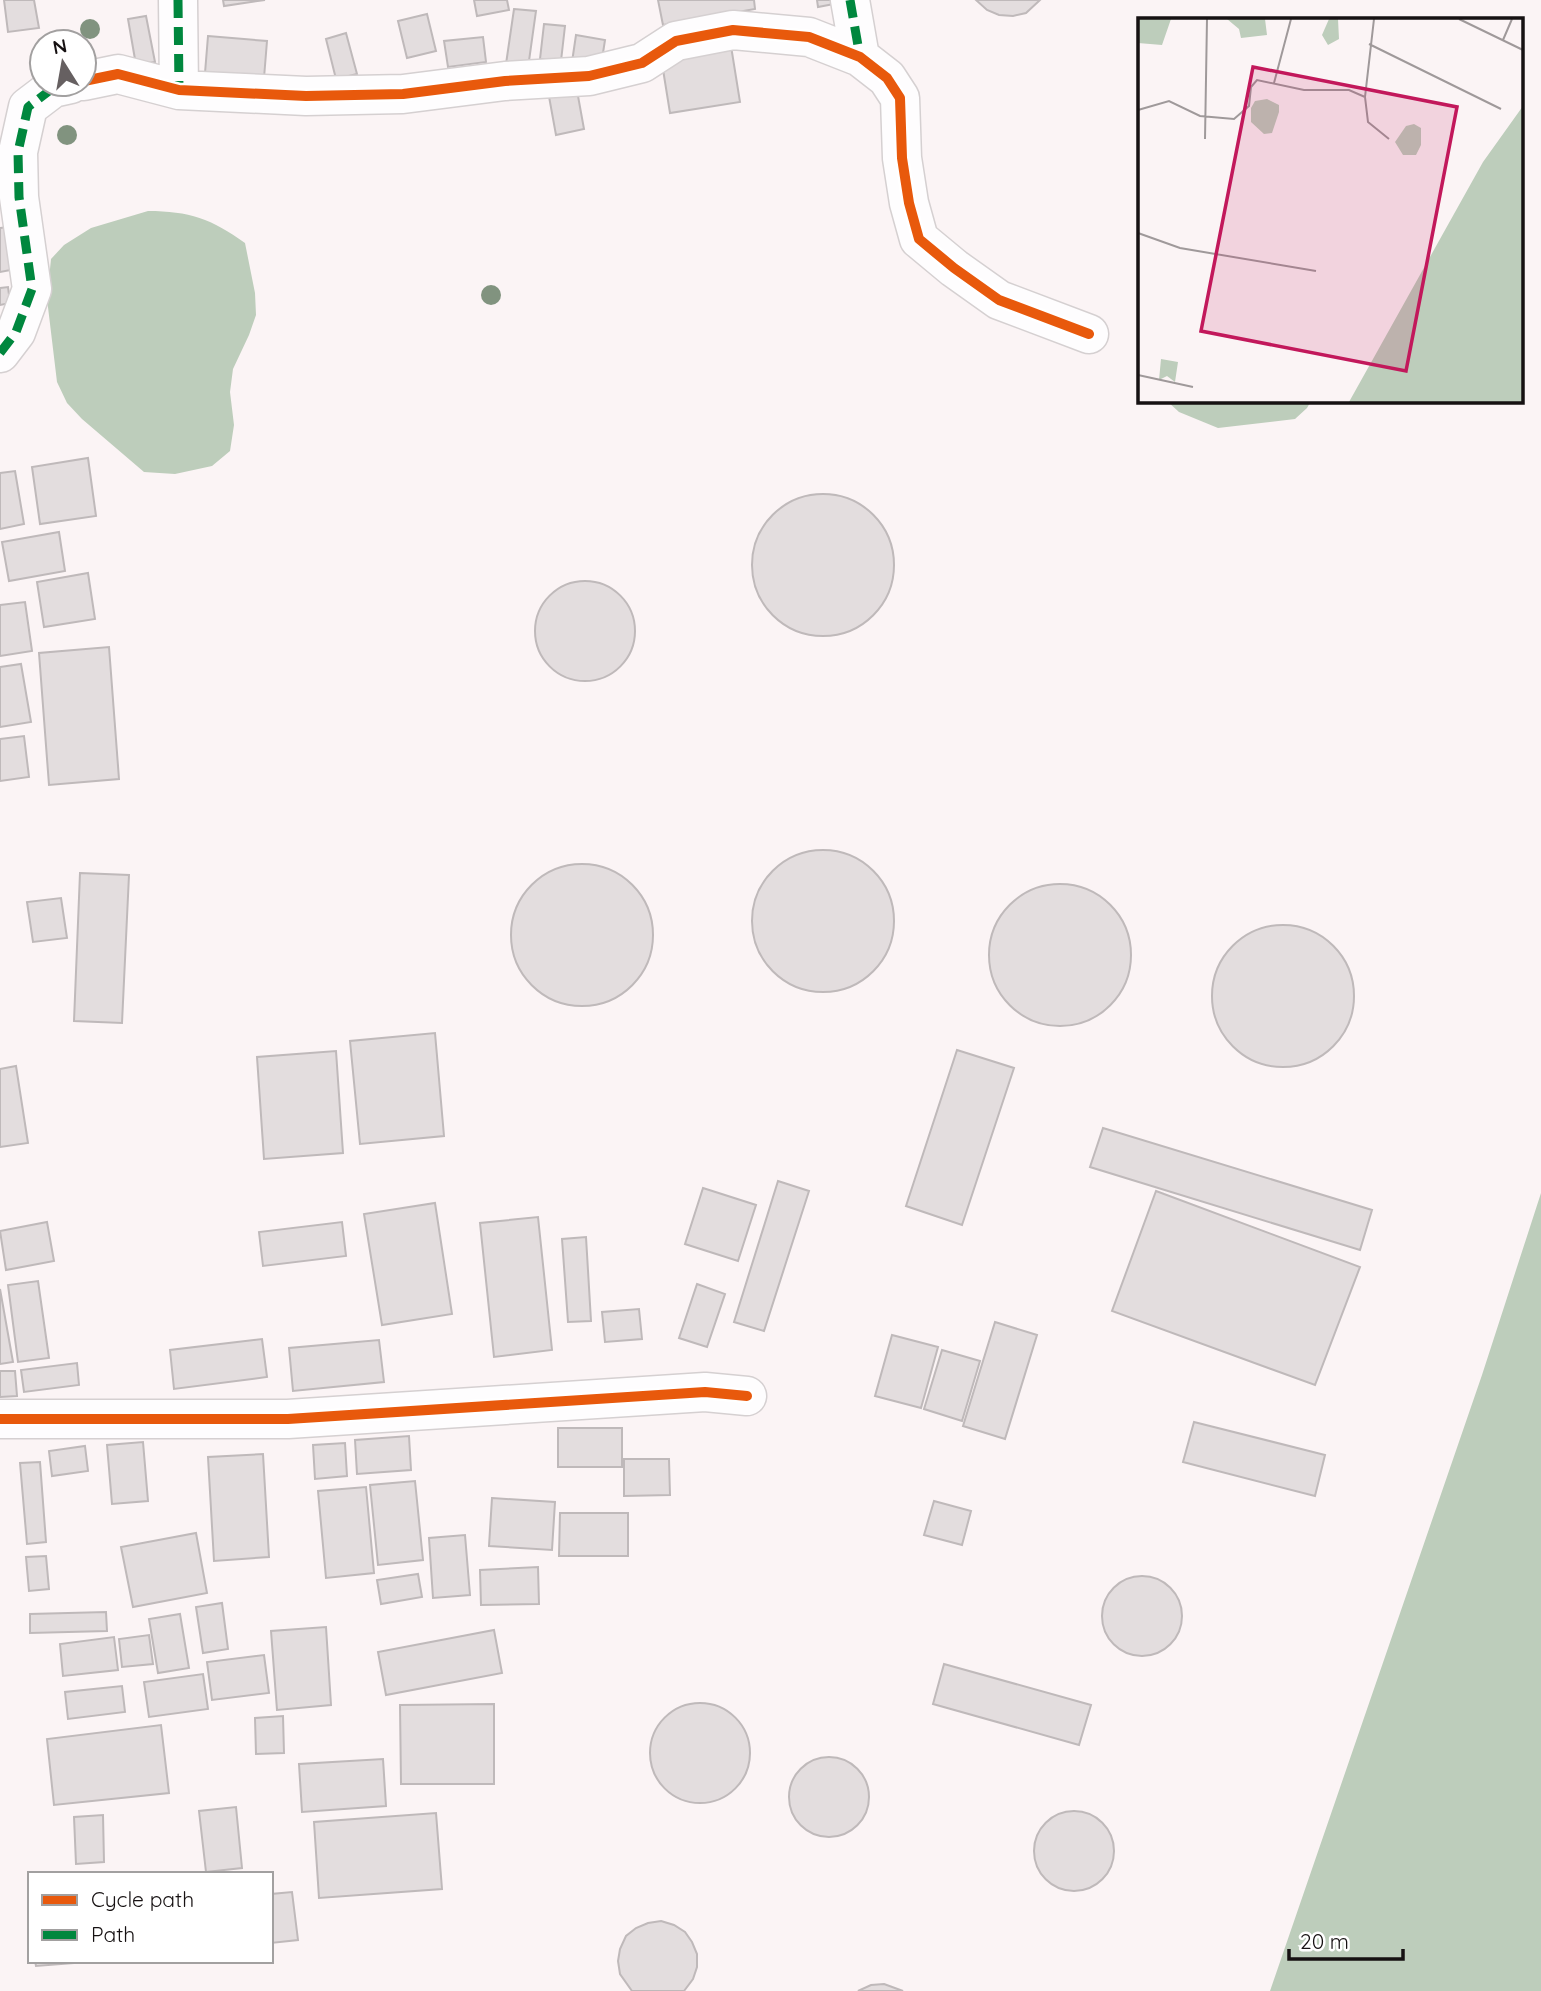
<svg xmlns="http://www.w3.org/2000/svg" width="1541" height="1991" font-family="Quicksand,sans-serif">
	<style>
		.water { fill: #bdcdbb }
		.building { fill: #e3ddde; stroke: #bfb9ba; stroke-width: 2 }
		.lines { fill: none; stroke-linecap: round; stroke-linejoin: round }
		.street-casing { stroke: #d5d0d1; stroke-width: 41 }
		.street { stroke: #fefdfe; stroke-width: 38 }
		.quiet { stroke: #00873e; stroke-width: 9; stroke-dasharray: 18 9; stroke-linecap: butt }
		.cycleway-casing { stroke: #fff; stroke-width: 15 }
		.cycleway { stroke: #e8590c; stroke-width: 10 }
		.tree { fill: #81937f }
		.inset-road { fill: none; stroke: #9f999a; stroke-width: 2 }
		.view { fill: #c2185b; fill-opacity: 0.15; stroke: #c2185b; stroke-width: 3.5 }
		.inset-edge { fill: none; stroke: #161112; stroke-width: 3.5 }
	</style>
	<rect width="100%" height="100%" fill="#fbf4f5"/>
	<path class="water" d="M148 211C189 211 212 219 245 243L255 293 256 315 249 335 233 369 230 392 234 425 230 451 212 466 175 474 144 472 82 419 67 403 57 382 47 299 51 259 64 245 91 228Z
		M1167 401H1311L1307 408 1295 419 1218 428 1179 412Z
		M1541 1193V1991H1270L1482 1375Z"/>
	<path class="building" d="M4 0H34L39 28 8 32Z
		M223 0H265L224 6Z
		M474 0H507L509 10 477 16Z
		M658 0H754L755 9 663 25Z
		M817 0H838L839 3 818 7Z
		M976 0H1040L1026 13 1013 16 999 15 987 10Z
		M514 9 536 11 528 68 506 64Z
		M427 14 436 51 407 58 398 21Z
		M146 16 155 62 136 65 128 19Z
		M544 24 565 26 561 61 540 59Z
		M346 33 357 74 336 79 326 39Z
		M576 35 605 40 601 66 572 62Z
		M208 36 267 41 264 78 205 73Z
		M483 37 486 62 448 67 444 41Z
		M731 46 740 102 670 113 661 57Z
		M576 85 584 129 556 135 548 91Z
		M8 227 16 269 0 272V228Z
		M8 287 10 303 0 305V288Z
		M88 458 96 516 40 524 32 467Z
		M15 471 24 524 0 529V473Z
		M752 565a71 71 0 1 1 142 0a71 71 0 1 1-142 0Z
		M59 532 65 571 9 581 2 542Z
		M88 573 95 619 44 627 37 582Z
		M535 631a50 50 0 1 1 100 0a50 50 0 1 1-100 0Z
		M25 602 32 651 0 656V605Z
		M109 647 119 779 49 785 39 653Z
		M21 664 31 722 0 727V667Z
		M24 736 29 777 0 781V739Z
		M752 921a71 71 0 1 1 142 0a71 71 0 1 1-142 0Z
		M511 935a71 71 0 1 1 142 0a71 71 0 1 1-142 0Z
		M80 873 129 875 122 1023 74 1021Z
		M989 955a71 71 0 1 1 142 0a71 71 0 1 1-142 0Z
		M61 898 67 938 33 942 27 902Z
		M1212 996a71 71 0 1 1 142 0a71 71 0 1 1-142 0Z
		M435 1033 444 1136 360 1144 350 1041Z
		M957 1050 1014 1068 962 1225 906 1206Z
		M336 1051 343 1153 264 1159 257 1057Z
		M16 1066 28 1143 0 1147V1069Z
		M1103 1128 1372 1210 1360 1250 1090 1167Z
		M778 1181 809 1191 764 1331 734 1322Z
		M703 1188 756 1205 738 1261 685 1244Z
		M1156 1191 1360 1267 1315 1385 1112 1311Z
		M435 1203 452 1314 382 1325 364 1214Z
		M538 1217 552 1350 494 1357 480 1223Z
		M47 1222 54 1261 6 1270 0 1231Z
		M342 1222 346 1256 263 1266 259 1232Z
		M586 1237 591 1321 568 1322 562 1239Z
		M38 1281 49 1358 18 1362 8 1285Z
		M697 1284 725 1294 707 1347 679 1338Z
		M0 1289 13 1362 0 1364Z
		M639 1309 642 1339 605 1342 602 1312Z
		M995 1322 1037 1335 1005 1439 963 1426Z
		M892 1335 938 1347 921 1408 875 1396Z
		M262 1339 267 1377 174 1389 170 1350Z
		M379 1340 384 1382 293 1391 289 1348Z
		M942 1350 980 1361 962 1421 924 1409Z
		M77 1363 79 1385 24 1392 21 1370Z
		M0 1371H15L17 1396 0 1397Z
		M1194 1422 1325 1455 1315 1496 1183 1462Z
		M558 1428H622V1467H558Z
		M409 1436 411 1470 357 1474 355 1440Z
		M143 1442 148 1501 112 1504 107 1445Z
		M345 1443 347 1476 315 1479 313 1445Z
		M85 1446 88 1471 52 1476 49 1451Z
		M263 1454 269 1557 214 1561 208 1457Z
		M624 1459H669L670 1495 624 1496Z
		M40 1462 46 1542 27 1544 20 1463Z
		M415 1481 423 1560 378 1565 370 1485Z
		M366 1487 374 1573 326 1578 318 1491Z
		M492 1498 555 1502 552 1550 489 1546Z
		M934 1501 971 1511 962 1545 924 1535Z
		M560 1513H628V1556H559Z
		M196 1533 207 1593 133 1607 121 1547Z
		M465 1535 470 1595 433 1598 429 1538Z
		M46 1556 49 1589 29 1591 26 1557Z
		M538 1567 539 1604 481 1605 480 1570Z
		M418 1574 422 1597 381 1604 377 1580Z
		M1102 1616a40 40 0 1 1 80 0a40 40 0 1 1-80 0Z
		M222 1603 228 1649 203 1653 196 1607Z
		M106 1612 107 1631 30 1633V1614Z
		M180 1614 189 1668 158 1673 149 1619Z
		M326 1627 331 1705 277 1710 271 1631Z
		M494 1630 502 1673 386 1695 378 1652Z
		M149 1635 153 1664 122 1667 119 1639Z
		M114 1637 118 1670 63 1676 60 1644Z
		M264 1655 269 1693 212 1700 207 1662Z
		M944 1664 1091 1705 1079 1745 933 1704Z
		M203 1674 208 1709 149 1717 144 1682Z
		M122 1686 125 1712 68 1719 65 1692Z
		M650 1753a50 50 0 1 1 100 0a50 50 0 1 1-100 0Z
		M494 1704V1784H401L400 1705Z
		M283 1716 284 1753 256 1754 255 1718Z
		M161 1725 169 1793 54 1805 47 1739Z
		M789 1797a40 40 0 1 1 80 0a40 40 0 1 1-80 0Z
		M383 1759 386 1806 302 1812 299 1764Z
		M236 1807 242 1868 206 1872 199 1811Z
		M1034 1851a40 40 0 1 1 80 0a40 40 0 1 1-80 0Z
		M436 1813 442 1889 319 1898 314 1822Z
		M103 1815 104 1862 76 1864 74 1817Z
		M292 1892 298 1940 271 1943V1894Z
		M661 1921 674 1925 685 1932 692 1942 697 1954V1967L693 1979 684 1991H632L620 1974 618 1961 620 1949 626 1936 636 1928 648 1923Z
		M35 1961H100L36 1966Z
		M884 1984 903 1991H858L871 1985Z"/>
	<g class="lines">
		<defs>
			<path id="street" d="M178 0 179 90
				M850 0 860 57
				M84 81 118 74 179 90 306 96 403 94 505 81 589 76 642 63 676 41 733 30 809 37 860 57 887 78 900 98 902 158 909 203 919 239 954 268 999 300 1089 334
				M0 353 16 332 32 289 19 197 18 152 28 107 53 88 71 84
				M0 1419H288L705 1392 747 1396"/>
		</defs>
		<use href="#street" class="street-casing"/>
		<use href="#street" class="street"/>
		<path class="quiet" d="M178 0 179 90
			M850 0 860 57
			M0 353 16 332 32 289 19 197 18 152 28 107 53 88 71 84"/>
		<defs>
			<path id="cycleway" d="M84 81 118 74 179 90 306 96 403 94 505 81 589 76 642 63 676 41 733 30 809 37 860 57 887 78 900 98 902 158 909 203 919 239 954 268 999 300 1089 334
				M0 1419H288L705 1392 747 1396"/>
		</defs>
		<use href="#cycleway" class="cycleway-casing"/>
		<use href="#cycleway" class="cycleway"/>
	</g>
	<g class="tree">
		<circle cx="90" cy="29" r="10"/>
		<circle cx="67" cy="135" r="10"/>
		<circle cx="491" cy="295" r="10"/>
	</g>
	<g transform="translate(1138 18)">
		<rect width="385" height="385" fill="#fbf4f5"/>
		<path d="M0 1H33L24 27 0 25ZM89 1H127L129 17 103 20 101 11ZM191 1H200L201 21 190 27 184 17ZM129 81 141 87V94L134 115 126 116 113 104V90L117 83ZM385 88V384H211L345 144ZM276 106 283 110V127L278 137H265L257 124 268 108ZM23 341 40 344 37 364 29 358 21 362Z" fill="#bdcdbb"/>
		<path class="inset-road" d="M236 1 227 79 230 104 251 121M321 1 385 32M365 22 374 1M231 26 363 91M136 65 153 1M0 92 31 83 62 98 96 101 111 88 113 69 119 62 166 72H211L227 79M67 121 69 1M0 215 42 230 178 253M0 357 55 369"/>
		<path class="view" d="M115 49 319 89 268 353 63 313Z"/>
		<rect width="385" height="385" class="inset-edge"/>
	</g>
	<rect x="28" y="1872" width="245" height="91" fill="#ffffff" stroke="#a2a0a0" stroke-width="2"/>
	<rect x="42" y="1895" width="35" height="10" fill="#e8590c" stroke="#a2a0a0" stroke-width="2"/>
	<text x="91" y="1907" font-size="21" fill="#161112">Cycle path</text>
	<rect x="42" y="1930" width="35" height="10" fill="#00873e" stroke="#a2a0a0" stroke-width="2"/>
	<text x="91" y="1942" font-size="21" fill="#161112">Path</text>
	<g transform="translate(63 63) rotate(349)"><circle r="33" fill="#ffffff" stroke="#a2a0a0" stroke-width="2"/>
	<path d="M0-5L12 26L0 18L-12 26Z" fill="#666061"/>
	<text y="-10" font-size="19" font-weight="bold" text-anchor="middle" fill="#161112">N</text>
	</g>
	<path d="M1289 1949v10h114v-10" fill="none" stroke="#161112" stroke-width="3.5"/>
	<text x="1300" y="1949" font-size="21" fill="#161112" stroke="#ffffff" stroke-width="5" paint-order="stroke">20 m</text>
</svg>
